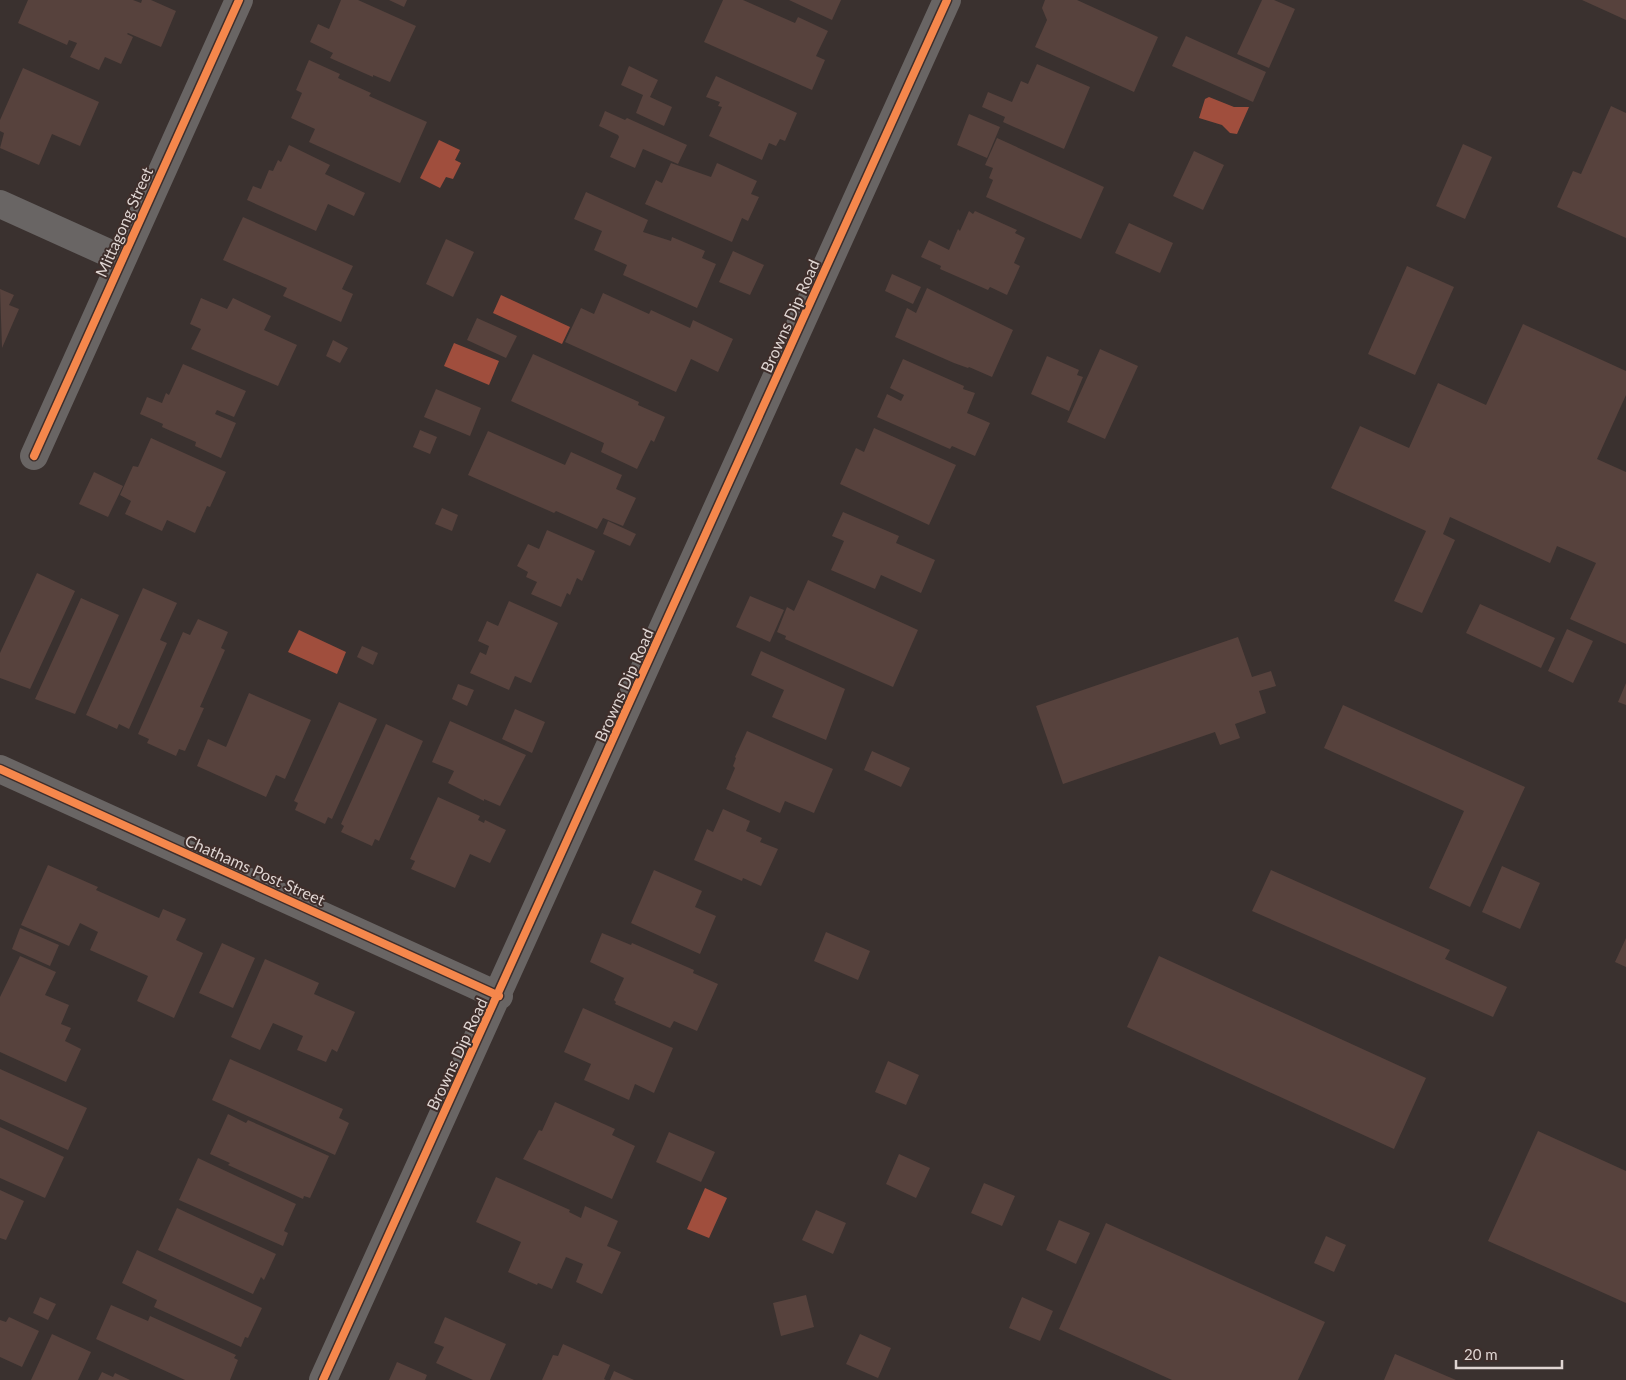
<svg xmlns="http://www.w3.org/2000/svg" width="1626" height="1380" font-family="Lato,sans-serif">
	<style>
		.water { fill: #a04e3d }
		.building { fill: #57423d }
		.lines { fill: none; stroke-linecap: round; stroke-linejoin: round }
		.minor { stroke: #696564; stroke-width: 28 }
		.cycleway-casing { stroke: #3e2e2b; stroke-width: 11 }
		.cycleway { stroke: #f5874c; stroke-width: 8 }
		.labels { text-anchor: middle; stroke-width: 4; stroke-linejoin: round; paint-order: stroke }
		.street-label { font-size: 16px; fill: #dfd5d2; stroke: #3e2e2b }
	</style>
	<rect width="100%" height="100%" fill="#3a312f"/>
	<path class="water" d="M1209 97 1234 107H1249L1237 134 1230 133 1222 125 1199 118 1205 99Z
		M439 140 460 150 455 160 461 163 453 179 446 177 440 188 420 178Z
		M501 295 570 327 562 344 493 313Z
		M454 343 499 361 489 385 444 366Z
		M299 630 346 652 337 674 288 652Z
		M705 1188 727 1198 709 1238 687 1229Z"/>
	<path class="building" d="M28 0H133L141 3 142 0H151L176 11 161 47 128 33 127 34 133 37 121 64 105 57 99 70 70 57 77 43 69 40 67 45 18 23Z
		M341 0H358L416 26 390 82 373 75V77L330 58 333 53 310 42 318 24 329 29Z
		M389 0H407L404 7Z
		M723 0H743L795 23 798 17 828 31 816 56 825 60 812 90 704 42Z
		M789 0H841L832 20Z
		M1045 0H1077L1158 37 1134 92 1035 47 1047 20 1042 8Z
		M1262 0H1274L1295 9 1269 68 1237 54Z
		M1582 0H1626V20Z
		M1186 36 1266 72 1253 102 1172 66Z
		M309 60 340 74 338 78 371 93 369 96 427 122 400 183 309 142 315 129 291 118 302 93 296 90Z
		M1037 64 1090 87 1064 149 1003 122 1005 117 982 107 988 92 1012 102 1021 81 1028 84Z
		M629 66 658 80 650 97 672 107 664 126 636 113 643 95 621 85Z
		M23 68 99 102 80 146 52 134 39 165 0 148 4 133 0 131V120Z
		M716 76 797 113 785 141 780 139 776 146 769 143 762 160 709 136 722 107 718 106 720 102 706 97Z
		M1611 106 1626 113V238L1557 207 1573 171 1581 174Z
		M605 111 625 120 627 118 687 145 678 164 643 149 635 168 610 157 619 137 618 135 599 126Z
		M969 114 1000 127 987 158 957 145Z
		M997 138 1104 187 1081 239 986 197 993 180 989 178 993 168 985 165Z
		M1463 144 1492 157 1465 219 1436 206Z
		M289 145 330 165 325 174 365 193 354 216 328 204 316 231 247 200 253 186 261 189 269 170 273 171 278 160 281 162Z
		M1194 151 1224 165 1203 210 1173 196Z
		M671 163 711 177 717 163 757 181 751 194 759 197 748 221 742 218 732 242 645 204 656 180 662 183Z
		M586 192 648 220 643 232 671 241 672 237 705 251 702 258 716 264 697 308 623 275 627 265 594 250 602 231 574 219Z
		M969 211 973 214 975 211 1017 230 1015 233 1025 238 1014 263 1020 266 1007 295 990 287 988 290 940 269 941 266 921 257 929 240 949 250 958 229 960 231Z
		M243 217 353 266 342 289 353 294 341 322 283 296 287 288 223 260Z
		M1129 223 1173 243 1160 273 1115 253Z
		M446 239 474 252 453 297 426 284Z
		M733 251 764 265 750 295 719 282Z
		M1407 266 1454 287 1415 375 1368 354Z
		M892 274 921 287 913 304 885 291Z
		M927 288 1013 330 992 377 969 367 968 368 954 363 895 337 907 308 916 313Z
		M0 289 14 295 9 305 19 309 2 348Z
		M603 293 649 314 651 310 690 328 693 320 733 339 718 372 691 359 676 392 565 342 581 308 594 314Z
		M201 298 227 309 233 298 271 316 264 330 297 345 278 386 191 349 201 329 190 324Z
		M477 318 517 336 506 358 467 340Z
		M1523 324 1626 371V395L1597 459 1626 472V644L1570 619 1596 563 1557 546 1550 563 1450 517 1443 534 1455 540 1422 613 1394 601 1426 531 1331 488 1360 426 1409 448 1438 383 1486 405Z
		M333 340 348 348 340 363 326 356Z
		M1100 349 1138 366 1105 439 1067 422Z
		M533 354 639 402 638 405 665 417 654 442 651 440 637 469 601 452 604 443 511 401Z
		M1047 356 1079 370 1077 375 1083 377 1069 411 1031 394Z
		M903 359 964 386 963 389 975 393 967 413 990 423 975 456 952 446 950 449 877 417 887 394 901 401 904 395 890 388Z
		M183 364 246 391 234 417 217 410 215 414 236 423 221 458 195 446 196 442 162 427 163 424 140 414 147 397 162 403 166 393 169 395Z
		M436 389 481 408 470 436 424 417Z
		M874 428 956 465 929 525 840 484 856 448 864 452Z
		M420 430 437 437 430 454 413 447Z
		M488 431 565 465 571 452 622 475 616 489 636 498 623 526 603 518 597 529 556 511 554 513 468 475Z
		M151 438 226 472 210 507 207 506 195 533 167 520 162 531 125 514 131 501 120 495 133 466 138 467Z
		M94 472 123 486 108 517 79 504Z
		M442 508 458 515 452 531 435 524Z
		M843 512 899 536 896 543 935 560 921 593 881 575 875 589 831 570 844 541 832 536Z
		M608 521 636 534 630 546 603 534Z
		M547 530 595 551 582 581 577 578 570 595 567 593 561 607 531 594 537 582 526 577 528 572 517 566 528 544 539 549Z
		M37 573 75 591 30 689 0 678V653Z
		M808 580 918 630 893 687 785 639 786 636 777 632 787 607 794 611Z
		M143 588 177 603 160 640 167 643 129 729 119 724 117 729 86 715Z
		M750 596 784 610 770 642 736 627Z
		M81 598 119 615 75 714 35 699Z
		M509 601 558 623 531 683 515 676 509 690 470 673 480 652 486 655 489 646 478 641 487 621 498 626Z
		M1480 604 1555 638 1541 668 1466 633Z
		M198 619 228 632 221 648 225 650 200 707 204 708 185 751 179 749 176 756 147 743 149 739 138 734 183 632 190 635Z
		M1567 629 1593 641 1573 683 1548 671Z
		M1238 637 1252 677 1271 671 1276 686 1259 691 1266 713 1235 724 1240 738 1220 745 1215 732 1063 784 1036 706Z
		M362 646 378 653 373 665 357 657Z
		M761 651 845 689 826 740 772 717 784 690 751 675Z
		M1626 683V705L1618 702Z
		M458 684 474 690 467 706 452 699Z
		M249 693 311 720 285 779 276 775 266 797 197 766 208 739 226 747Z
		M339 702 377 719 332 819 328 817 325 824 295 810 298 803 294 801Z
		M1343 705 1525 787 1470 907 1429 888 1464 811 1324 748Z
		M515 709 545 722 532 753 502 739Z
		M450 721 526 755 500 806 484 799V801L448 783 454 771 432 762Z
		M386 724 423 741 379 841 375 839 372 846 341 832 344 826 341 824Z
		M747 731 833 769 814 813 785 801 780 813 726 789 735 768 733 766 736 758 735 757Z
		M872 751 910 768 901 787 864 770Z
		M438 797 480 816 478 820 484 823 485 820 506 830 490 863 470 854 455 888 411 869 415 861 410 859Z
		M723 809 750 821 746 831 762 838 760 842 778 849 761 886 743 878 742 881 694 860 707 829 713 832Z
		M48 865 98 887 96 890 159 918 163 909 186 919 176 940 203 953 174 1018 137 1001 148 976 90 950 98 932 80 923 69 946 21 925Z
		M1502 866 1540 883 1520 929 1482 912Z
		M654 870 702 891 695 907 716 916 700 954 631 923Z
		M1271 870 1450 950 1445 959 1507 987 1493 1017 1252 911Z
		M20 928 59 945 50 966 12 949Z
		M826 932 870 951 858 980 814 961Z
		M602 933 631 945 632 943 694 970 693 973 718 984 697 1031 674 1021 670 1028 615 1004 616 1002 614 1000 624 978 590 962Z
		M1626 938V967L1615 962Z
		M222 943 255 958 233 1008 199 993Z
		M20 956 56 972 45 995 69 1005 61 1024 71 1028 65 1041 81 1049 66 1082 0 1052V997Z
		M1159 956 1426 1078 1394 1149 1127 1027Z
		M265 959 319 983 314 994 355 1012 337 1052 332 1049 326 1062 297 1050 303 1036 273 1023 260 1050 231 1037Z
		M583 1008 673 1048 654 1093 635 1084 629 1100 584 1080 591 1064 564 1052Z
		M230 1059 343 1109 339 1118 349 1123 335 1155 212 1100Z
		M888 1061 919 1075 906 1105 875 1092Z
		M0 1069 87 1108 68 1150 0 1119Z
		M555 1102 615 1129 612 1135 635 1146 612 1199 523 1159 539 1130 542 1131Z
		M228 1114 246 1123 248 1120 329 1156 310 1198 304 1196 303 1199 228 1165 230 1163 210 1154Z
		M0 1127 64 1157 45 1198 0 1178Z
		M1538 1131 1626 1171V1303L1488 1241Z
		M669 1132 715 1152 701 1182 656 1162Z
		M899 1154 930 1168 916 1198 886 1184Z
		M198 1158 296 1204 284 1231 288 1233 283 1246 179 1200Z
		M496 1177 570 1210 569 1212 581 1218 585 1206 618 1221 607 1246 621 1252 602 1294 576 1282 583 1264 566 1257 552 1289 538 1283 537 1285 508 1272 521 1242 476 1222Z
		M984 1183 1015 1196 1002 1226 971 1213Z
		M0 1190 24 1201 6 1240 0 1238Z
		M177 1208 276 1254 264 1280 261 1277 253 1294 158 1250Z
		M816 1210 846 1223 833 1254 802 1240Z
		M1059 1220 1090 1233 1076 1264 1046 1250Z
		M1106 1223 1325 1322 1298 1380H1172L1059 1329Z
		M1326 1236 1346 1245 1334 1272 1314 1263Z
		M137 1250 262 1308 248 1338 245 1337 241 1347 154 1307 157 1300 122 1283Z
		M806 1295 814 1327 781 1336 773 1303Z
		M40 1297 56 1304 48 1320 33 1313Z
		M1022 1297 1053 1311 1040 1341 1009 1328Z
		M111 1305 148 1321 150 1316 236 1355 234 1358 238 1360 230 1380H185L96 1339Z
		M9 1317 39 1331 22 1367 0 1357V1320L6 1322Z
		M445 1317 506 1344 490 1380H473L436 1363 444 1347 434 1343Z
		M52 1334 91 1352 78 1380H31Z
		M860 1334 891 1348 878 1378 846 1364Z
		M563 1344 610 1365 604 1379 606 1380H542L553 1355 558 1356Z
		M1395 1354 1456 1380H1384Z
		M397 1362 427 1375 425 1380H389Z
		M614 1371 634 1380H610Z
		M102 1372 113 1377 115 1373 130 1380H98Z"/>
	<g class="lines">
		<path class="minor" d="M0 204 122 259
			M34 456 239 0
			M0 769 499 996
			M323 1380 947 0"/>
		<defs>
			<path id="cycleway" d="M34 456 239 0
				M0 769 499 996
				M323 1380 947 0"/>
		</defs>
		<use href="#cycleway" class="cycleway-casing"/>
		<use href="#cycleway" class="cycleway"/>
	</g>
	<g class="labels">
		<g class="street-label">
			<text transform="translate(124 222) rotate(-66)" y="6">Mittagong Street</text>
			<text transform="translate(790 316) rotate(-66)" y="6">Browns Dip Road</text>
			<text transform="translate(624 685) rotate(-66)" y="6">Browns Dip Road</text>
			<text transform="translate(255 870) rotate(24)" y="6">Chathams Post Street</text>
			<text transform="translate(457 1054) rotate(-65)" y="6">Browns Dip Road</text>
		</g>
	</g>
	<path d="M1456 1360v8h106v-8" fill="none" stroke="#dfd5d2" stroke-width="2.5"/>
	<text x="1464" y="1360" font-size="15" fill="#dfd5d2" stroke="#3e2e2b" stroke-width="4" paint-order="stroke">20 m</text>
</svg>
